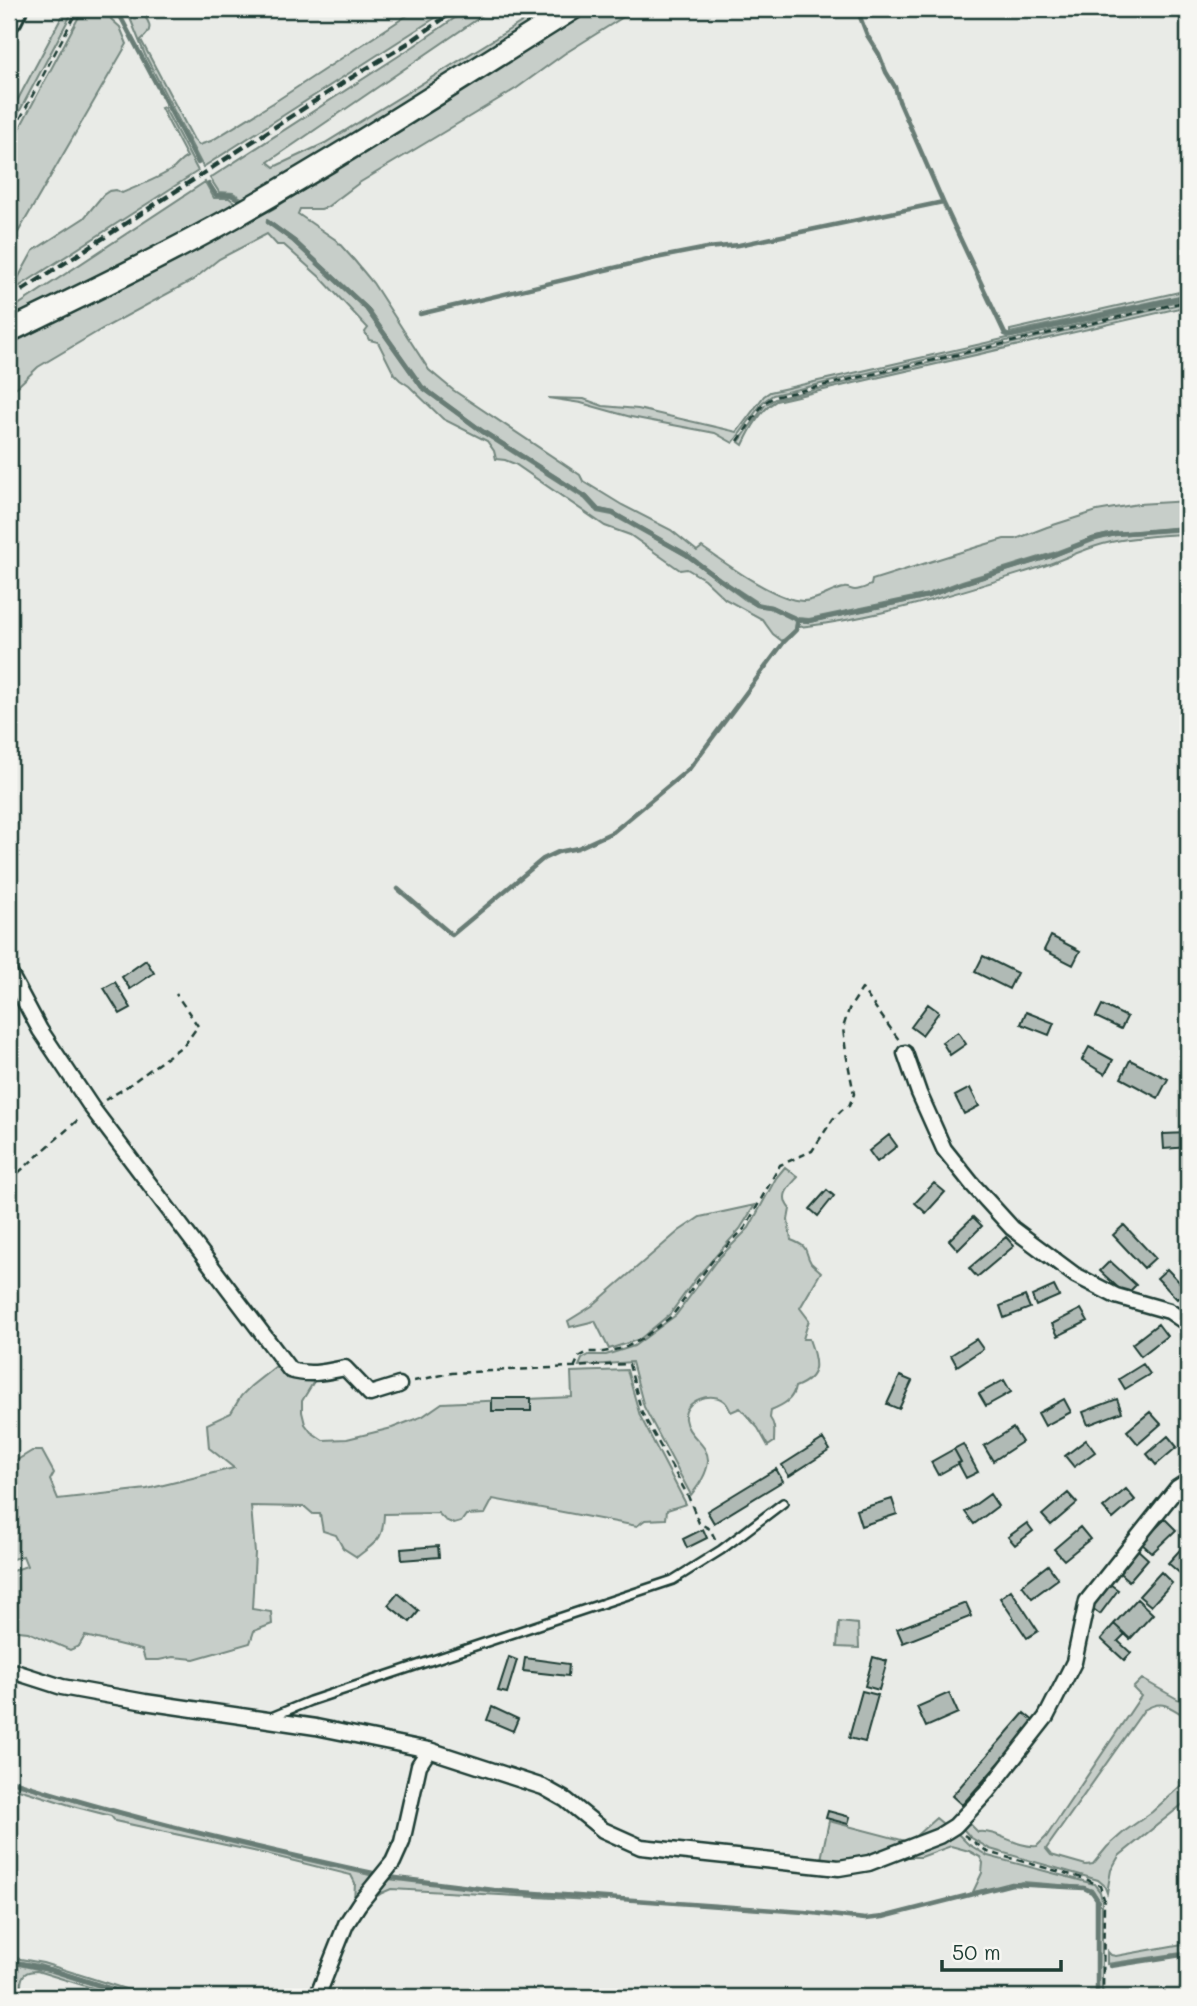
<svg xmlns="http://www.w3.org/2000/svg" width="1197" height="2006" font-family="Mali,sans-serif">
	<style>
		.green { fill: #c7cec9; stroke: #73867e; stroke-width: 2 }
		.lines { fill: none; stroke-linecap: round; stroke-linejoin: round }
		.stream { stroke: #687c75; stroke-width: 4.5 }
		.building { fill: #b0bab5; stroke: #1f3d34; stroke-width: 2 }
		.lane-casing { stroke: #1f3d34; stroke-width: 12 }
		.street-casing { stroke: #1f3d34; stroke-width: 19 }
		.primary-casing { stroke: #1f3d34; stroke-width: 26 }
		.highway-casing { stroke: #1f3d34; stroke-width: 30 }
		.path { stroke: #1f3d34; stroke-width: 2.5; stroke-dasharray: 7 5; stroke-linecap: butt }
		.lane { stroke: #f6f6f2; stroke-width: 7 }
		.street { stroke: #f6f6f2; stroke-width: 14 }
		.primary { stroke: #f6f6f2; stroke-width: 21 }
		.highway { stroke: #f6f6f2; stroke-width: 24 }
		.rail { stroke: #1f3d34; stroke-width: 4.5; stroke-dasharray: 10 5; stroke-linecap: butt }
	</style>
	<rect width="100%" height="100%" fill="#e9ebe7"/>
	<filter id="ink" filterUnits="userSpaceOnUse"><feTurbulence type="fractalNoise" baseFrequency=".0143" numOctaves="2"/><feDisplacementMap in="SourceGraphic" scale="14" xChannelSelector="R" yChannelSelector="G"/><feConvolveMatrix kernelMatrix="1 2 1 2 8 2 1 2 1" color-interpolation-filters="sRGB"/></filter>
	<g filter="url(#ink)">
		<path class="green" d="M66 9H74L9 131V116Z
			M83 9H117L111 19 120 27 127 44 9 248V148Z
			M122 9H145L143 14C152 25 152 31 141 40L194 140 199 145 211 141 273 103 417 9H449L203 167 145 55 128 13Z
			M468 9H492L268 162 274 167 325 143 543 9H558L245 200 233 193 219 192 210 178 414 46Z
			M592 9H636L564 54 517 88 359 183 327 207 321 209H300L298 214 336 240 354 260 373 283 429 370 453 390 580 475 583 481 622 505 671 530 697 551 702 547C725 563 775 600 803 601 819 601 832 589 844 588 848 587 851 590 855 590 860 590 866 587 871 585L872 580 977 547 1004 539H1016L1047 527 1097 511 1138 504 1188 501V527L1114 533 1092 538 1053 553 962 581 928 594 809 619 798 618 771 606 758 603 720 578 688 554 613 512 599 509 587 496 483 430 423 386 367 307 295 240 267 220V223L293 242 365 309 421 388 482 433 585 499 597 512 612 515 686 556 744 599 757 606 770 608 796 621 795 630 782 641 773 634 762 619 725 599 704 579 687 569 680 570 630 535 605 526 515 464 505 460 496 459 494 451 487 441 443 419 409 386 400 380 394 374 378 342 369 340 365 332 368 328 321 278 284 245H277L267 234 219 259 193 280 102 329 38 367 18 386 9 392V345L273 209Z
			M164 107 198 171 9 293V286L17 280 33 251 84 218 103 195 109 191 116 190 122 193C136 187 162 177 174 168 179 163 181 160 187 157L161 108Z
			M205 182 214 198H229L239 206 9 321V311Z
			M1188 290V294L1010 333V330Z
			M1188 297V299L773 395 763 402 733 443 715 433 631 417 581 403 548 398 584 399 603 406 638 409 737 432 764 396 770 392Z
			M1188 302V306L776 401C761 409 750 430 743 445L739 442 765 405 775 399Z
			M1188 530V534C1160 535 1130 537 1103 544 1081 550 1060 561 1038 568 960 592 880 618 799 627V621L809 622 929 597 963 584 1054 556 1093 541 1115 535Z
			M785 1167 798 1177C788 1188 779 1196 790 1209L788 1220 791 1240C811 1248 803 1249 811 1263 814 1266 818 1269 821 1272L800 1308 809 1320 803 1339H809C817 1361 822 1377 795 1387 793 1400 783 1405 771 1410L770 1418C776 1426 774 1433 774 1442L768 1446 758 1428 740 1408 731 1412C729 1408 728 1405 725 1402 713 1390 683 1400 685 1419 687 1436 709 1444 708 1461 707 1474 699 1485 691 1495L644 1407 632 1362 579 1366 582 1359 589 1355H606L634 1346 676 1315 716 1261 749 1228 776 1178Z
			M755 1205 740 1229 697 1277 670 1314 640 1339 609 1349 595 1321 570 1327 568 1321 592 1306 679 1231 700 1217Z
			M280 1363 316 1378 302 1401V1412L305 1424 311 1432 323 1440 347 1439 392 1428 423 1416 442 1403 572 1397 571 1372 627 1370 640 1416 686 1504 667 1510 666 1519 645 1520 637 1526 493 1499 485 1514 466 1515 461 1522 454 1524 445 1520 438 1513 384 1514C383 1541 377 1541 357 1557L343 1548 336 1535 323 1531 320 1514H313L305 1507 251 1506 255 1553 252 1609 271 1612 272 1624 254 1631 250 1643 194 1659 173 1657 159 1660H145L142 1650 85 1636 79 1646 70 1650 28 1632 9 1630V1572L27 1566 23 1556 9 1560V1465L32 1451H42L54 1473 50 1480 58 1499 147 1489 234 1468 209 1448 207 1424 231 1413 241 1396 251 1386Z
			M839 1622 858 1624 859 1648 837 1647Z
			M1142 1679 1188 1705V1718C1170 1708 1164 1698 1144 1710L1046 1849 1051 1855 1086 1865 1093 1864 1107 1847 1125 1831 1152 1812 1188 1779V1800L1119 1856 1111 1870 1107 1893 1104 1885 1098 1880 990 1849 970 1837 964 1830V1822L969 1823 978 1832C998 1830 1016 1848 1037 1846L1046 1837 1141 1696 1133 1688Z
			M9 1781C129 1820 251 1848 374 1876L354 1902 355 1883 351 1875 258 1852 115 1821 111 1816 76 1807 9 1786Z
			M936 1818 948 1828 869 1861 820 1864 829 1821 909 1842Z
			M956 1832 968 1844 988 1856 1094 1884 1100 1892 1102 1900V1997H1098L1099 1900 1093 1890 1084 1887 1023 1882 973 1892 982 1873 983 1863 980 1857 969 1851 951 1846 921 1857H896Z
			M388 1879 495 1892 607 1901 391 1889 382 1893 371 1900Z
			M1188 1943V1952L1107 1964V1951L1111 1955 1116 1956Z
			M9 1957 43 1963 138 1993 157 1997H140L39 1965 9 1960Z
			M9 1963 52 1972 132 1997H121L37 1971C26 1971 21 1974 21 1986Z"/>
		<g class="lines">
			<path class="stream" d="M857 9 867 35 879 54 886 72 895 87 899 101 943 202 1005 334 1010 336 1188 296
				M117 10 198 163
				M209 184 216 195H231L238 199
				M268 222 294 241 366 308 422 387 482 431 586 497 598 510 613 513 687 555 719 579 757 605 771 607 798 620 809 621 928 596 963 583 1054 555 1093 539 1115 534 1188 528
				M420 314 656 258 707 248 739 245 943 202
				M398 889 452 935 543 859 558 852 578 848 613 832 690 768 784 642 796 630 798 620
				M9 1780C129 1818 250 1846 373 1873
				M388 1877 494 1890 804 1912 865 1919 883 1917 1012 1884 1084 1888 1092 1892 1097 1899V1997
				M9 1961 52 1970 136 1997
				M1111 1966 1188 1954
				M9 1970 20 1988 29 1997
				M9 1983 20 1997"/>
		</g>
		<path class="building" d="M1051 936 1080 951 1073 965 1044 950Z
			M983 956 1017 973 1009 989 975 972Z
			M146 960 154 973 130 989 122 977Z
			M115 982 131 1008 120 1014 104 988Z
			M928 1004 939 1012 922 1035 911 1027Z
			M1102 1005 1127 1017 1121 1029 1096 1017Z
			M1026 1012 1054 1023 1049 1035 1021 1024Z
			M958 1032 966 1044 950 1055 942 1042Z
			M1089 1047 1113 1060 1105 1074 1082 1060Z
			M1130 1060 1168 1079 1158 1098 1121 1078Z
			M970 1088 979 1106 964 1114 955 1096Z
			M1188 1133V1147L1164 1149 1163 1134Z
			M889 1135 897 1146 877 1162 869 1151Z
			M934 1183 945 1192 926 1213 915 1203Z
			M827 1190 834 1196 818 1216 810 1209Z
			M973 1217 982 1226 958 1250 949 1240Z
			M1124 1225 1155 1258 1144 1268 1113 1235Z
			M1006 1237 1014 1246 977 1277 969 1268Z
			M1110 1261 1136 1285 1126 1295 1100 1271Z
			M1167 1269 1187 1290 1177 1299 1157 1278Z
			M1054 1286 1059 1296 1036 1306 1032 1296Z
			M1025 1296 1030 1308 1004 1318 1000 1306Z
			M1081 1309 1088 1321 1058 1336 1052 1324Z
			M1158 1324 1167 1336 1141 1356 1132 1344Z
			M976 1339 983 1349 957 1366 951 1355Z
			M1143 1364 1150 1374 1125 1389 1119 1379Z
			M900 1376 912 1381 899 1409 887 1404Z
			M1004 1380 1011 1392 986 1406 979 1394Z
			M492 1398H531V1411H492Z
			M1064 1399 1071 1412 1045 1426 1038 1413Z
			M1117 1399 1122 1412 1088 1425 1083 1412Z
			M1150 1412 1161 1424 1138 1444 1127 1431Z
			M1013 1428 1022 1442 993 1461 984 1446Z
			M1168 1436 1177 1447 1156 1465 1147 1454Z
			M823 1439 830 1450 789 1476 782 1465Z
			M1086 1440 1095 1452 1074 1467 1065 1456Z
			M963 1444 978 1472 966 1478 958 1463 961 1462 954 1449Z
			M954 1449 961 1462 938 1475 931 1462Z
			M776 1469 783 1481 714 1523 707 1511Z
			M1126 1489 1135 1500 1113 1519 1103 1508Z
			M1068 1493 1077 1503 1051 1525 1042 1515Z
			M990 1494 998 1506 974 1524 965 1512Z
			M892 1499 897 1514 861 1526 856 1510Z
			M1165 1519 1176 1530 1152 1553 1141 1543Z
			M1027 1523 1033 1531 1015 1545 1008 1537Z
			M1080 1527 1090 1539 1064 1560 1054 1549Z
			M703 1529 707 1538 687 1548 683 1539Z
			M1188 1541V1568L1182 1575 1168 1563Z
			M438 1546 439 1557 402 1560 401 1549Z
			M1136 1548 1148 1559 1129 1581 1116 1570Z
			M1048 1565 1058 1579 1032 1598 1022 1585Z
			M1161 1572 1172 1583 1151 1606 1139 1596Z
			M1107 1582 1118 1590 1100 1614 1088 1605Z
			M1011 1590 1038 1631 1027 1638 1000 1598Z
			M398 1593 419 1611 410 1622 388 1605Z
			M1137 1599 1153 1614 1130 1639 1114 1624Z
			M966 1603 972 1616 903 1643 897 1629Z
			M1114 1624 1125 1634 1118 1641 1131 1653 1124 1660 1101 1639Z
			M509 1657 517 1660 507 1693 498 1691Z
			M873 1657 887 1661 879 1690 865 1686Z
			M525 1658 569 1664 568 1676 523 1671Z
			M862 1691 878 1695 865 1742 849 1738Z
			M949 1693 958 1713 926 1727 917 1707Z
			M492 1707 518 1719 513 1731 487 1720Z
			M1024 1713 1035 1722 962 1805 952 1796Z
			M828 1811 850 1817 848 1824 826 1818Z"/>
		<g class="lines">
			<defs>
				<path id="lane" d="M269 1718 310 1701 673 1580 721 1550 783 1503"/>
				<path id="street" d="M9 972 40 1030 92 1108 290 1370C309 1376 325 1372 345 1368L370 1394 399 1385
					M905 1053 919 1093 944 1149 972 1184 1012 1228 1075 1275 1116 1296 1169 1311 1188 1324
					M9 1670 62 1687 145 1702 316 1727 429 1750 543 1787 566 1800 603 1830 641 1847 839 1868 869 1863 939 1836 955 1826 987 1792 1046 1717 1074 1662 1087 1601 1177 1488 1188 1481
					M317 1997 346 1924 359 1904 393 1862 402 1842 419 1765 429 1750"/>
				<path id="primary" d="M9 331C81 296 153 262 223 223 342 156 457 81 572 9"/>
				<path id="highway" d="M9 19 14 9"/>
			</defs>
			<use href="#lane" class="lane-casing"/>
			<use href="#street" class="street-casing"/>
			<use href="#primary" class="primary-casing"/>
			<use href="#highway" class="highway-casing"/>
			<path class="path" d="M9 140 78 9
				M738 441 764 403 774 397 1188 301
				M105 1100 125 1088 185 1044 198 1026 176 994
				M9 1181 80 1118
				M574 1368 579 1357 588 1352H603L624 1348 640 1340 672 1316 713 1260 745 1228 780 1165 812 1151 833 1119 842 1110 849 1106 854 1094 846 1053 843 1028 849 1009 862 989 899 1040
				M414 1381 452 1373 629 1364 642 1413 688 1496 699 1523 710 1529 716 1541
				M964 1835 988 1852 1086 1879 1100 1886 1104 1899 1103 1997"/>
			<use href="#lane" class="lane"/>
			<use href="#street" class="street"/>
			<use href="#primary" class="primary"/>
			<use href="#highway" class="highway"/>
			<path class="rail" d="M9 299 346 81 410 42 457 9"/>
		</g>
	</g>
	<rect width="1197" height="2006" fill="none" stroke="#f6f6f2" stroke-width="35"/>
	<rect x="18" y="18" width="1162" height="1971" fill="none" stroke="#1f3d34" stroke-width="2.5" filter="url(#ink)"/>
	<path d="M942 1960v10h119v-10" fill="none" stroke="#1f3d34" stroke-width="3.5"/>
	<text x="952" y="1960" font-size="21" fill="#1f3d34" stroke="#f6f6f2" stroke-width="5" paint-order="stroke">50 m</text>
</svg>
